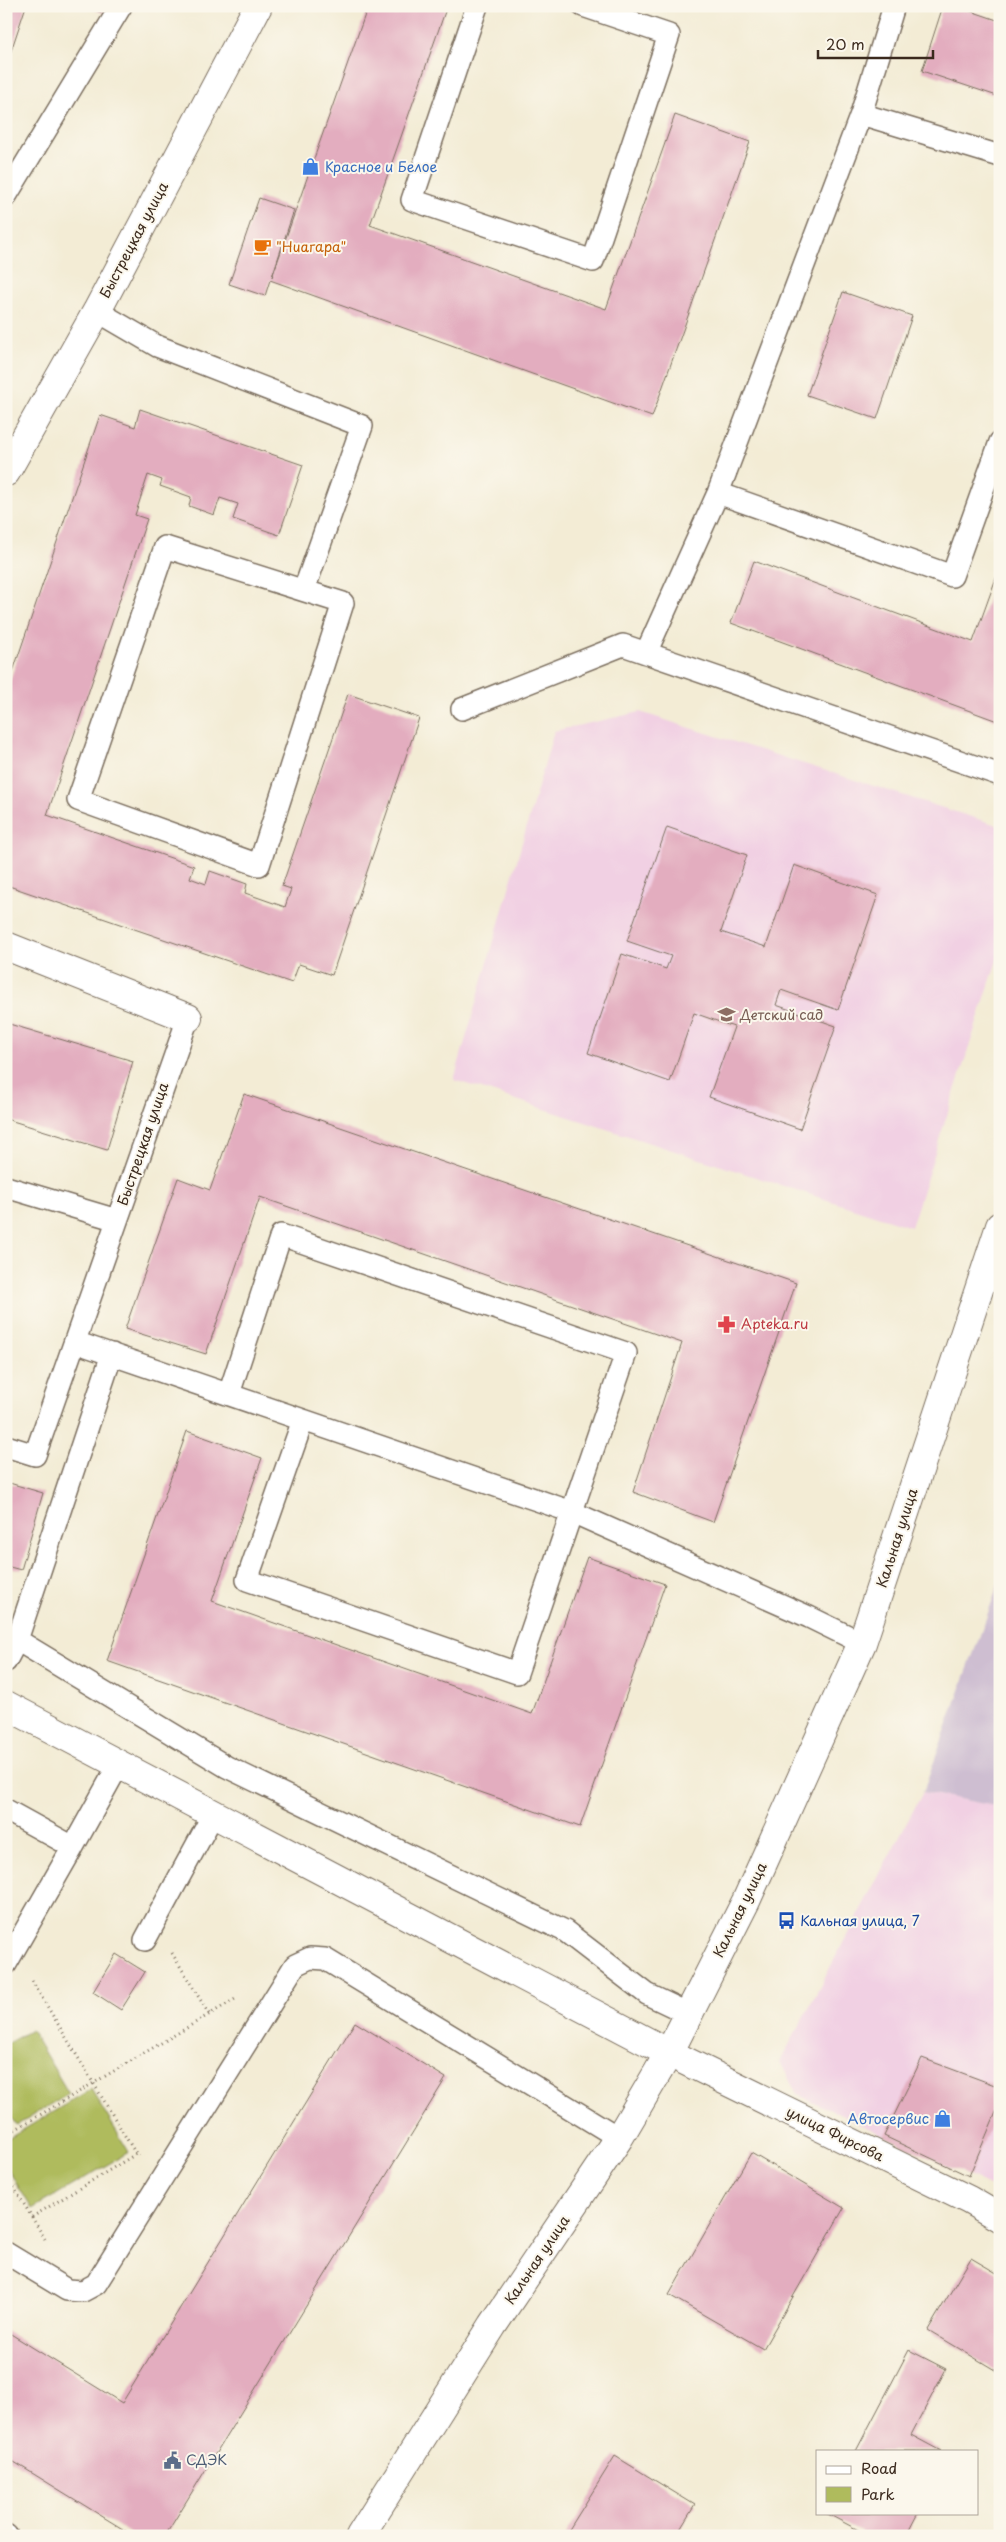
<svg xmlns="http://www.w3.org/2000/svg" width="1006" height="2542" font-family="'Playpen Sans',sans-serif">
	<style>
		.built { fill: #f1d0e3 }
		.industrial { fill: #cebed1 }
		.green { fill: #afbb5d; stroke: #75723e }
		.building { fill: #e3adbf }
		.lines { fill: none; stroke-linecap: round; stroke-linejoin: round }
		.service-casing { stroke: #7b6e5e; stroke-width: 24 }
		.minor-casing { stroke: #7b6e5e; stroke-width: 30 }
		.tertiary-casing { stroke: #7b6e5e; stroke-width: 30 }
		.path { stroke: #7b6e5e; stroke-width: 3; stroke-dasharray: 1 4; stroke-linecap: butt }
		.service { stroke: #fff; stroke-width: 21 }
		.minor { stroke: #fff; stroke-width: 28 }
		.tertiary { stroke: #fff; stroke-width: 28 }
		.labels { text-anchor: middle; stroke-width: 4; stroke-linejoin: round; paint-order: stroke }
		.shop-label { font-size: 14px; fill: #366cbe; stroke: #fbf7ec; text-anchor: start }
		.street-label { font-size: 14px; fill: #3b2a1e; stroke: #fbf7ec }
		.food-label { font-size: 14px; fill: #c56008; stroke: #fbf7ec; text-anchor: start }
		.education-label { font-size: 14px; fill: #785e54; stroke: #fbf7ec; text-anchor: start }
		.health-label { font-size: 14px; fill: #be3a42; stroke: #fbf7ec; text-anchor: start }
		.transit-label { font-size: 14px; fill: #164399; stroke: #fbf7ec; text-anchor: start }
		.service-label { font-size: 14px; fill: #4e5e75; stroke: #fbf7ec; text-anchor: start }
	</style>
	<rect width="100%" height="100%" fill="#fbf7ec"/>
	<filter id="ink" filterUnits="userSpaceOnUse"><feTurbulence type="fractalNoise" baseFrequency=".02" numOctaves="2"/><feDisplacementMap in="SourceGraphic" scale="10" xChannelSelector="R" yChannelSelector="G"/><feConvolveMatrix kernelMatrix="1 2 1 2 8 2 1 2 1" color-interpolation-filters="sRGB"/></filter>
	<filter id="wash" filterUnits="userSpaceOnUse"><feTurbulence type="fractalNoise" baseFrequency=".0096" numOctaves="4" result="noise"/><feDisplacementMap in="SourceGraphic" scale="20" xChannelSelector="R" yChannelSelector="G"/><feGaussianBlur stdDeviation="1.12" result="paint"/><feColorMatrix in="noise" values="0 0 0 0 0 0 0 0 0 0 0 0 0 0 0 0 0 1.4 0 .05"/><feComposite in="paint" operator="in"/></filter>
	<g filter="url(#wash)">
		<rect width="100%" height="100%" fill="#f3ecd5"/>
		<path class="built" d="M640 712 1000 826V951L911 1227 454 1080 554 731Z
			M923 1792 1000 1807V2191L797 2094 780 2062Z"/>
		<path class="industrial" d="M1000 1580V1807L923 1792Z"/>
		<path class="green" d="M31 2030 69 2094 16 2125 6 2109V2044Z
			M91 2089 129 2152 32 2209 6 2166V2140Z"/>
		<g id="blocks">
			<path class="building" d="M6 6H26L7 63H6Z
				M85 6H121L117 18Z
				M368 6H447L370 225 606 309 675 115 750 142 652 417 270 280 265 296 229 284 259 198 294 210 272 277Z
				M943 6H956L1000 21V97L922 71Z
				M843 292 912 316 877 419 807 395Z
				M140 409 303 465 279 535 233 519 238 504 220 498 214 515 189 506 191 497 160 486 162 480 148 475 135 515 147 519 47 815 194 866 190 878 206 884 210 871 247 884 245 893 285 907 291 889 282 886 348 694 419 718 332 975 299 964 292 983 6 885V692L100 415 135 427Z
				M754 561 973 642 1000 567V722L731 623Z
				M667 827 747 855 721 932 766 947 794 865 878 895 838 1010 781 990 776 1005 836 1026 800 1129 709 1097 734 1027 694 1013 670 1082 588 1053 622 954 666 969 671 956 627 941Z
				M6 1023 133 1061 107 1150 6 1119Z
				M244 1094 796 1283 713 1522 633 1492 682 1343 260 1197 206 1354 125 1329 178 1178 210 1190Z
				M187 1431 262 1458 212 1601 532 1714 587 1557 665 1584 580 1827 107 1661Z
				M6 1482 43 1493 21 1570 6 1566Z
				M116 1954 145 1972 121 2010 93 1992Z
				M355 2022 446 2078 165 2536H134L6 2457V2331L122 2403Z
				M922 2058 1000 2087V2103L969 2176 884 2136Z
				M751 2153 844 2208 763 2349 669 2295Z
				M971 2258 1000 2275V2373L928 2330Z
				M909 2350 946 2369 911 2435 941 2451H856Z
				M615 2456 695 2505 676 2536H565Z
				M826 2513H918L906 2536H858L860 2531Z"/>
		</g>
	</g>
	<g filter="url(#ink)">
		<use href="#blocks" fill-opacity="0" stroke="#7b6e5e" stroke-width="1"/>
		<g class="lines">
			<defs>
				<path id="service" d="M477 6 412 200 593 261 669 35 583 6
					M894 6 861 114 1000 156
					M6 196 121 6
					M97 311 157 346 362 426 304 590
					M718 493 952 576 1000 442
					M165 547 343 603 259 865 78 800Z
					M646 653 718 493 861 114
					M462 709 623 645 1000 775
					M6 1187 117 1220
					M75 1342 572 1512 809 1617 862 1643
					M229 1394 281 1235 626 1353 517 1673 247 1580 303 1420
					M6 1446 35 1455 188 1018
					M17 1640 227 1767 565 1931 647 1994 689 2014
					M6 1661 17 1640 112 1354
					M6 1810 73 1847 119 1764
					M145 1940 214 1813
					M6 1964 73 1847
					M6 2253 67 2290 83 2291 96 2284 295 1965 310 1958 325 1959 619 2138
					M6 2535 7 2536"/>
				<path id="minor" d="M6 472 97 311 258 6
					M6 946 188 1018
					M6 1705 669 2053 969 2200 1000 2218"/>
				<path id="tertiary" d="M360 2536 493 2325 619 2138 669 2053 746 1901 862 1643 1000 1226"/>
			</defs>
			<use href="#service" class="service-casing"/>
			<use href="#minor" class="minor-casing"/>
			<use href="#tertiary" class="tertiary-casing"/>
			<path class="path" d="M172 1953 209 2014
				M32 1981 136 2154 139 2156
				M6 2135 237 1998
				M6 2174 45 2239
				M32 2217 136 2154"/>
			<use href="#service" class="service"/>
			<use href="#minor" class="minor"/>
			<use href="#tertiary" class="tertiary"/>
		</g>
	</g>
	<defs>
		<symbol id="shop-bare" viewBox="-9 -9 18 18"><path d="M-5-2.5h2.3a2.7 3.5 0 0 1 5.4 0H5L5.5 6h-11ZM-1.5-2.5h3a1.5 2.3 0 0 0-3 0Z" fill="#3f7fe0" stroke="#fbf7ec" stroke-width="2.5" paint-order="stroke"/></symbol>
		<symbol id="cafe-bare" viewBox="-9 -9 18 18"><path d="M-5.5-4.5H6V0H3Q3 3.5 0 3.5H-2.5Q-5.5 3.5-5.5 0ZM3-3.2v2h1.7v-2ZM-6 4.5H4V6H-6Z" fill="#e8710a" stroke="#fbf7ec" stroke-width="2.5" paint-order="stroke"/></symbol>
		<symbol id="school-bare" viewBox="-9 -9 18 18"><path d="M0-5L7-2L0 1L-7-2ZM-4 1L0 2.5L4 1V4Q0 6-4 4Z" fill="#8d6e63" stroke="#fbf7ec" stroke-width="2.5" paint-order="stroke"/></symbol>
		<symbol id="pharmacy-bare" viewBox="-9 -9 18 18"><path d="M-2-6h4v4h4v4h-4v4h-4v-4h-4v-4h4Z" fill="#e0444e" stroke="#fbf7ec" stroke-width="2.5" paint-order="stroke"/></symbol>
		<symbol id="bus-bare" viewBox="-9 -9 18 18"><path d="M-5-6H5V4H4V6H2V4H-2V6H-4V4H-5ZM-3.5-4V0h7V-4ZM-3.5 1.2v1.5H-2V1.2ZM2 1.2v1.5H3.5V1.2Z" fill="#1a4fb4" stroke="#fbf7ec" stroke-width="2.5" paint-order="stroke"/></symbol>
		<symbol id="civic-bare" viewBox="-9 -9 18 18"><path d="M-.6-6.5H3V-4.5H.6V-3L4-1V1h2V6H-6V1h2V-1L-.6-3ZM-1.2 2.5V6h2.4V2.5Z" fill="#5c6f8a" stroke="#fbf7ec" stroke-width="2.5" paint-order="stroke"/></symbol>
	</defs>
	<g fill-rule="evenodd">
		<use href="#shop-bare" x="298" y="154" width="25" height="25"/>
		<use href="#cafe-bare" x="250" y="234" width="25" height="25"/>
		<use href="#school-bare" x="714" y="1002" width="25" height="25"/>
		<use href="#pharmacy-bare" x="714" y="1312" width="25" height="25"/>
		<use href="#bus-bare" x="774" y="1908" width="25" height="25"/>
		<use href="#shop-bare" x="930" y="2106" width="25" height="25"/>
		<use href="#civic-bare" x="160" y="2448" width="25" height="25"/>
	</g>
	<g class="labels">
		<g class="shop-label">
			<text x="325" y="172">Красное и Белое</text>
			<text x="929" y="2124" text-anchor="end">Автосервис</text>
		</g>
		<g class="street-label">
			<text transform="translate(134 240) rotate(-62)" y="5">Быстрецкая улица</text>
			<text transform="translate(143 1144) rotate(-71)" y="5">Быстрецкая улица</text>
			<text transform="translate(897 1538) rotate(-72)" y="5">Кальная улица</text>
			<text transform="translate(740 1910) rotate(-64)" y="5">Кальная улица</text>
			<text transform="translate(835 2134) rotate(26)" y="5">улица Фирсова</text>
			<text transform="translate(537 2260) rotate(-56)" y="5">Кальная улица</text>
		</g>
		<g class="food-label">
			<text x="276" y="252">"Ниагара"</text>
		</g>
		<g class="education-label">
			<text x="740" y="1020">Детский сад</text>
		</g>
		<g class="health-label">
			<text x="741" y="1329">Apteka.ru</text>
		</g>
		<g class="transit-label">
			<text x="800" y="1926">Кальная улица, 7</text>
		</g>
		<g class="service-label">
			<text x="186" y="2465">СДЭК</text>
		</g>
	</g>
	<rect width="1006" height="2542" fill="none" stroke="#fbf7ec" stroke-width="25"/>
	<rect x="816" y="2450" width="162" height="65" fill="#fbf7ec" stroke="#aea59a"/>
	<rect x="826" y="2466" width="25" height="8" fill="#ffffff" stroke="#aea59a"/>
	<text x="861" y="2474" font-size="15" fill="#3b2a1e">Road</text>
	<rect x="826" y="2487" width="25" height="15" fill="#afbb5d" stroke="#aea59a"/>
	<text x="861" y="2500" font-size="15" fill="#3b2a1e">Park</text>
	<path d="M818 50v8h115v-8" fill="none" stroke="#3b2a1e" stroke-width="2.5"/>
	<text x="826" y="50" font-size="15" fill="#3b2a1e" stroke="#fbf7ec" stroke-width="4" paint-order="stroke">20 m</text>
</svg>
